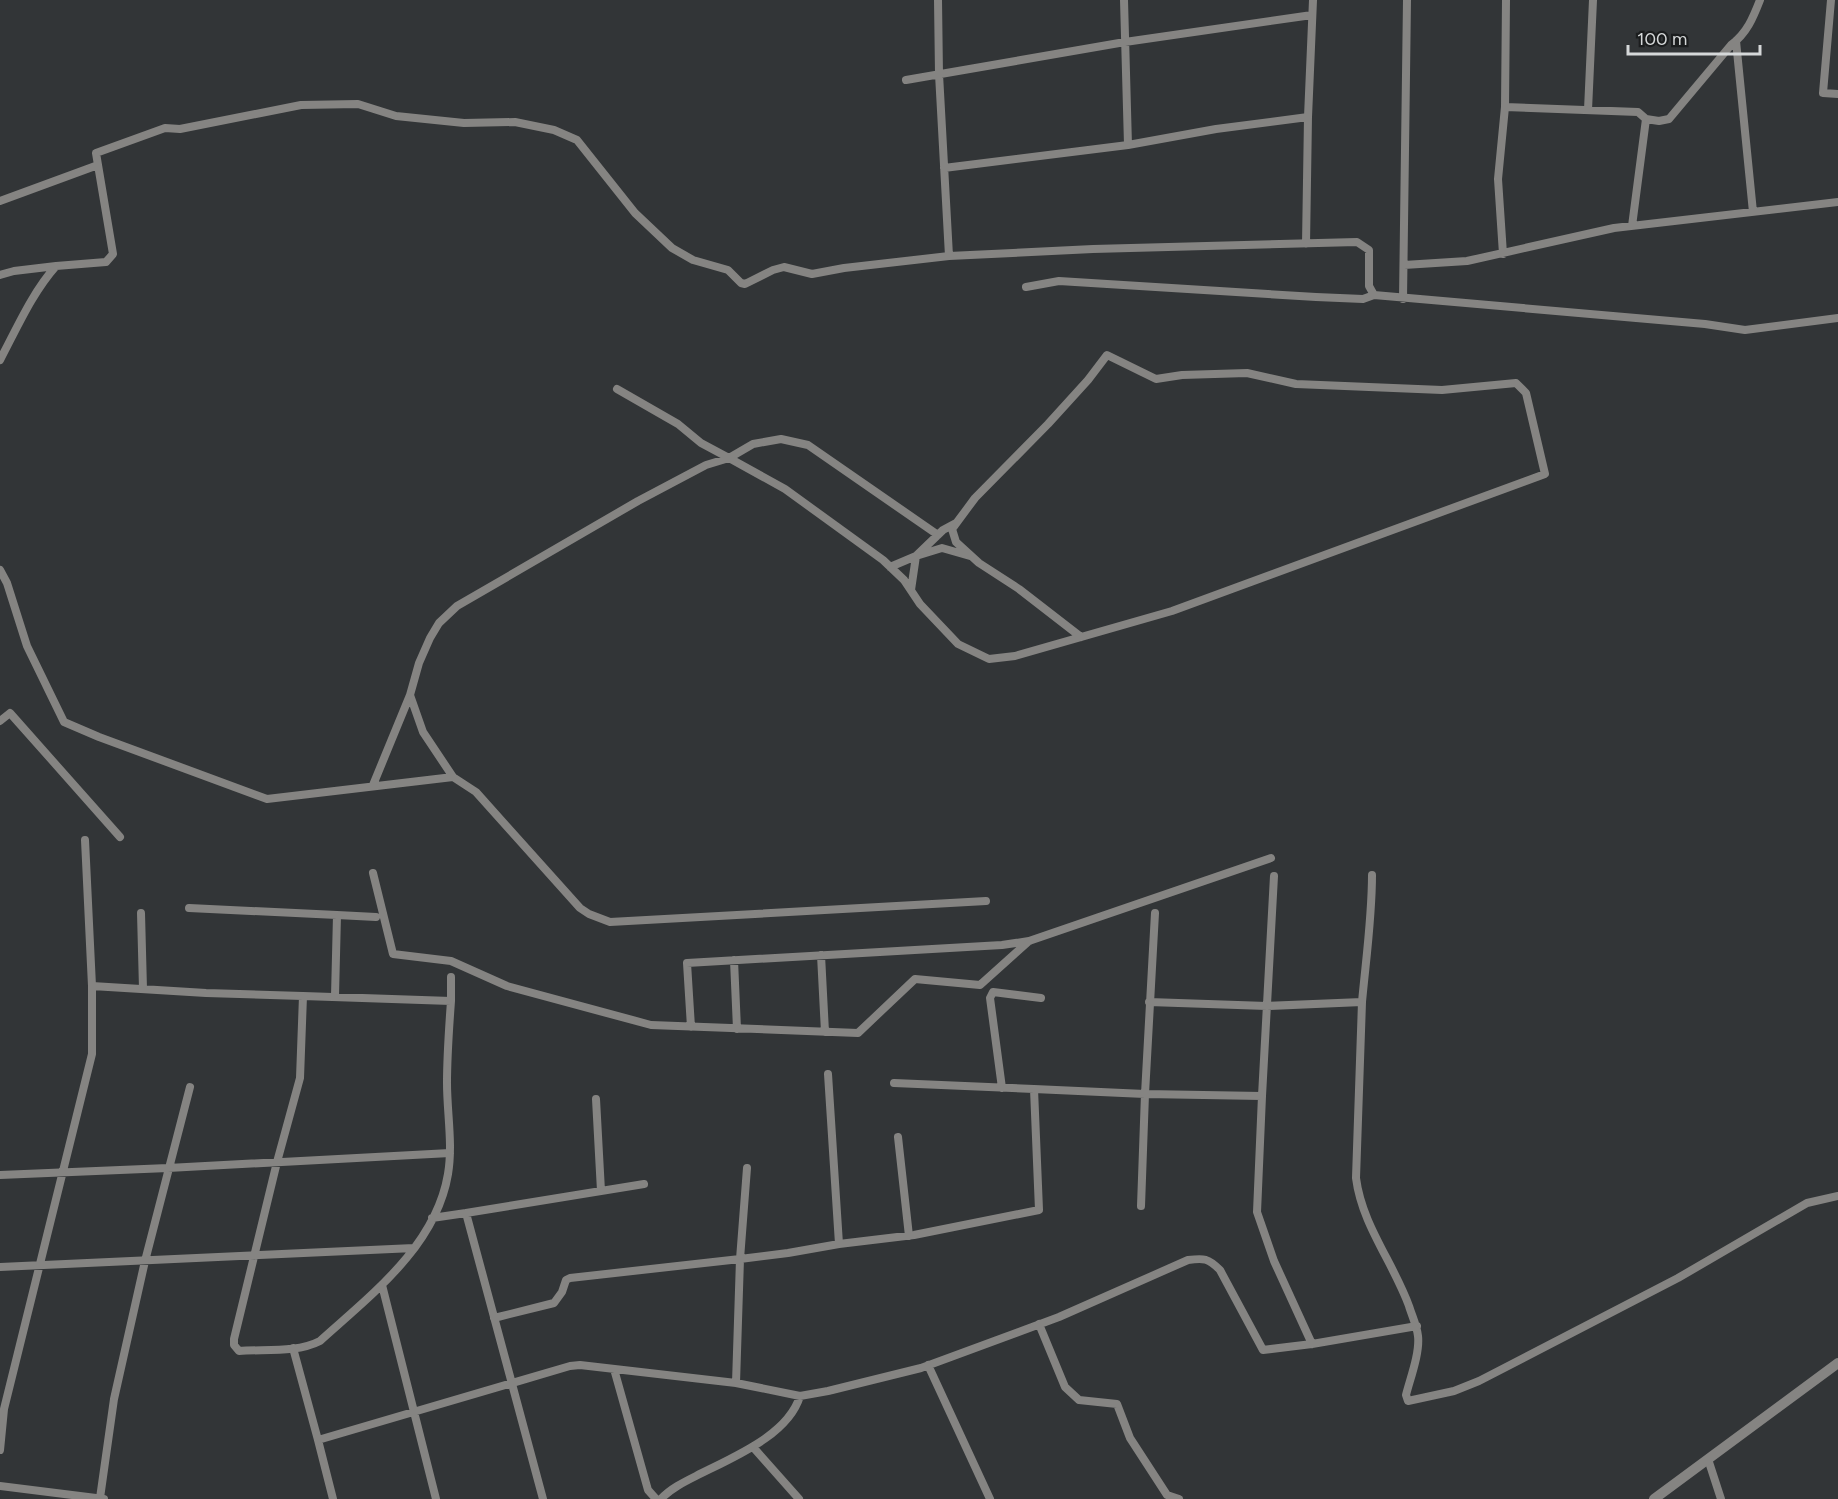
<svg xmlns="http://www.w3.org/2000/svg" width="1838" height="1499" font-family="Figtree,sans-serif">
	<style>
		.lines { fill: none; stroke-linecap: round; stroke-linejoin: round }
		.minor { stroke: #858482; stroke-width: 8 }
		.tertiary { stroke: #858482; stroke-width: 10 }
	</style>
	<rect width="100%" height="100%" fill="#323537"/>
	<g class="lines">
		<path class="minor" d="M938 0 939 74 949 256
			M1124 0 1128 145
			M1831 0 1823 93 1838 94
			M1736 41 1753 212
			M906 80 1125 42 1312 15
			M1505 107 1638 112 1646 119 1632 226
			M1588 110 1593 0
			M1646 119 1659 121 1669 119 1731 45C1747 33 1753 18 1760 0
			M944 168 1128 145 1216 129 1308 117
			M0 201 98 165 96 153 165 128 180 129 301 105 358 104 396 116 464 123 515 122 554 130 577 140 635 213 672 248 693 260 728 270 741 283 745 284 773 270 784 267 812 274 844 268 949 256 1093 249 1357 242 1369 250V286L1374 295
			M1306 244 1308 117 1313 0
			M1503 254 1498 179 1505 107 1506 0
			M1404 265 1467 261 1614 228 1838 202
			M0 275 14 271 56 266
			M1026 287 1059 281 1316 297 1363 299 1374 295 1705 324 1745 330 1838 318
			M1403 299 1407 0
			M0 360C17 328 32 293 56 266L106 262 113 254 98 165
			M617 389 678 424 701 443 729 458 753 444 781 439 808 445 938 535
			M890 567 916 556 943 530 956 523
			M0 570 7 583 27 646 64 722 99 737 267 799 453 777 423 732 410 695 419 663 430 638 439 623 457 606 638 501 706 465 729 458 785 489 883 560 904 580 920 604 958 644 989 659 1015 656 1172 611 1545 474 1526 393 1516 383 1442 390 1296 384 1247 373 1182 375 1156 379 1107 355 1088 380 1048 424 975 498 952 529 956 542 979 563 1019 589 1081 637
			M911 590 916 556 942 548 970 556
			M0 721 10 713 120 837
			M453 777 476 792 580 908 589 914 610 922 986 901
			M373 785 410 695
			M373 873 393 954 451 961 507 986 651 1025 858 1033 915 979 980 985 1029 941 1271 858
			M189 908 337 915 335 996
			M141 913 143 989
			M1155 913 1145 1094 1262 1096 1257 1212 1274 1261 1312 1344
			M337 915 376 917
			M821 955 825 1032
			M734 960 737 1029
			M92 986 206 993 303 996
			M303 996 451 1001C449 1028 447 1056 447 1083 447 1113 453 1144 448 1174 436 1246 371 1295 320 1341 297 1353 265 1349 239 1351L234 1345V1339L277 1162 300 1078Z
			M451 1001V977
			M1149 1002 1267 1006 1362 1002C1366 959 1372 917 1372 875
			M1362 1002 1356 1178C1362 1225 1393 1262 1409 1306 1412 1316 1417 1326 1418 1336 1420 1353 1410 1379 1406 1395L1408 1401 1454 1391 1479 1381 1678 1278 1807 1203 1838 1196
			M691 1027 687 963 1002 945 1029 941
			M828 1074 839 1244
			M894 1083 1034 1089
			M1002 1088 990 998 993 992 1041 998
			M1262 1096 1274 876
			M596 1099 601 1191
			M898 1137 909 1236
			M747 1168 740 1259 788 1253 839 1244 914 1235 1039 1210 1034 1089 1145 1094 1141 1206
			M0 1175 168 1168 450 1153
			M432 1218 466 1213
			M0 1267 414 1248
			M382 1285 436 1499
			M494 1318 554 1303 562 1292 566 1280 570 1278 740 1259 736 1383
			M1039 1324 1065 1387 1079 1400 1117 1404 1130 1438 1167 1495 1179 1499
			M293 1348 318 1440 570 1366 580 1365 736 1383 800 1396 828 1391 921 1368 1059 1317 1188 1260C1204 1258 1208 1258 1220 1270L1263 1350 1312 1344 1417 1326
			M928 1365 990 1499
			M614 1369 648 1490 656 1499
			M318 1440 333 1499
			M753 1447 799 1499
			M0 1450 4 1409 92 1054V986L85 840
			M1708 1459 1721 1499
			M0 1486 104 1499
			M100 1498 114 1399 145 1261 190 1087
			M543 1499 466 1213 644 1184
			M661 1499C670 1489 684 1482 696 1476 731 1458 788 1436 800 1396"/>
		<path class="tertiary" d="M1654 1499 1838 1363"/>
	</g>
	<path d="M1628 45v9h132v-9" fill="none" stroke="#d5d8d9" stroke-width="3"/>
	<text x="1637" y="45" font-size="18" fill="#d5d8d9" stroke="#1b1d1e" stroke-width="4.5" paint-order="stroke">100 m</text>
</svg>
